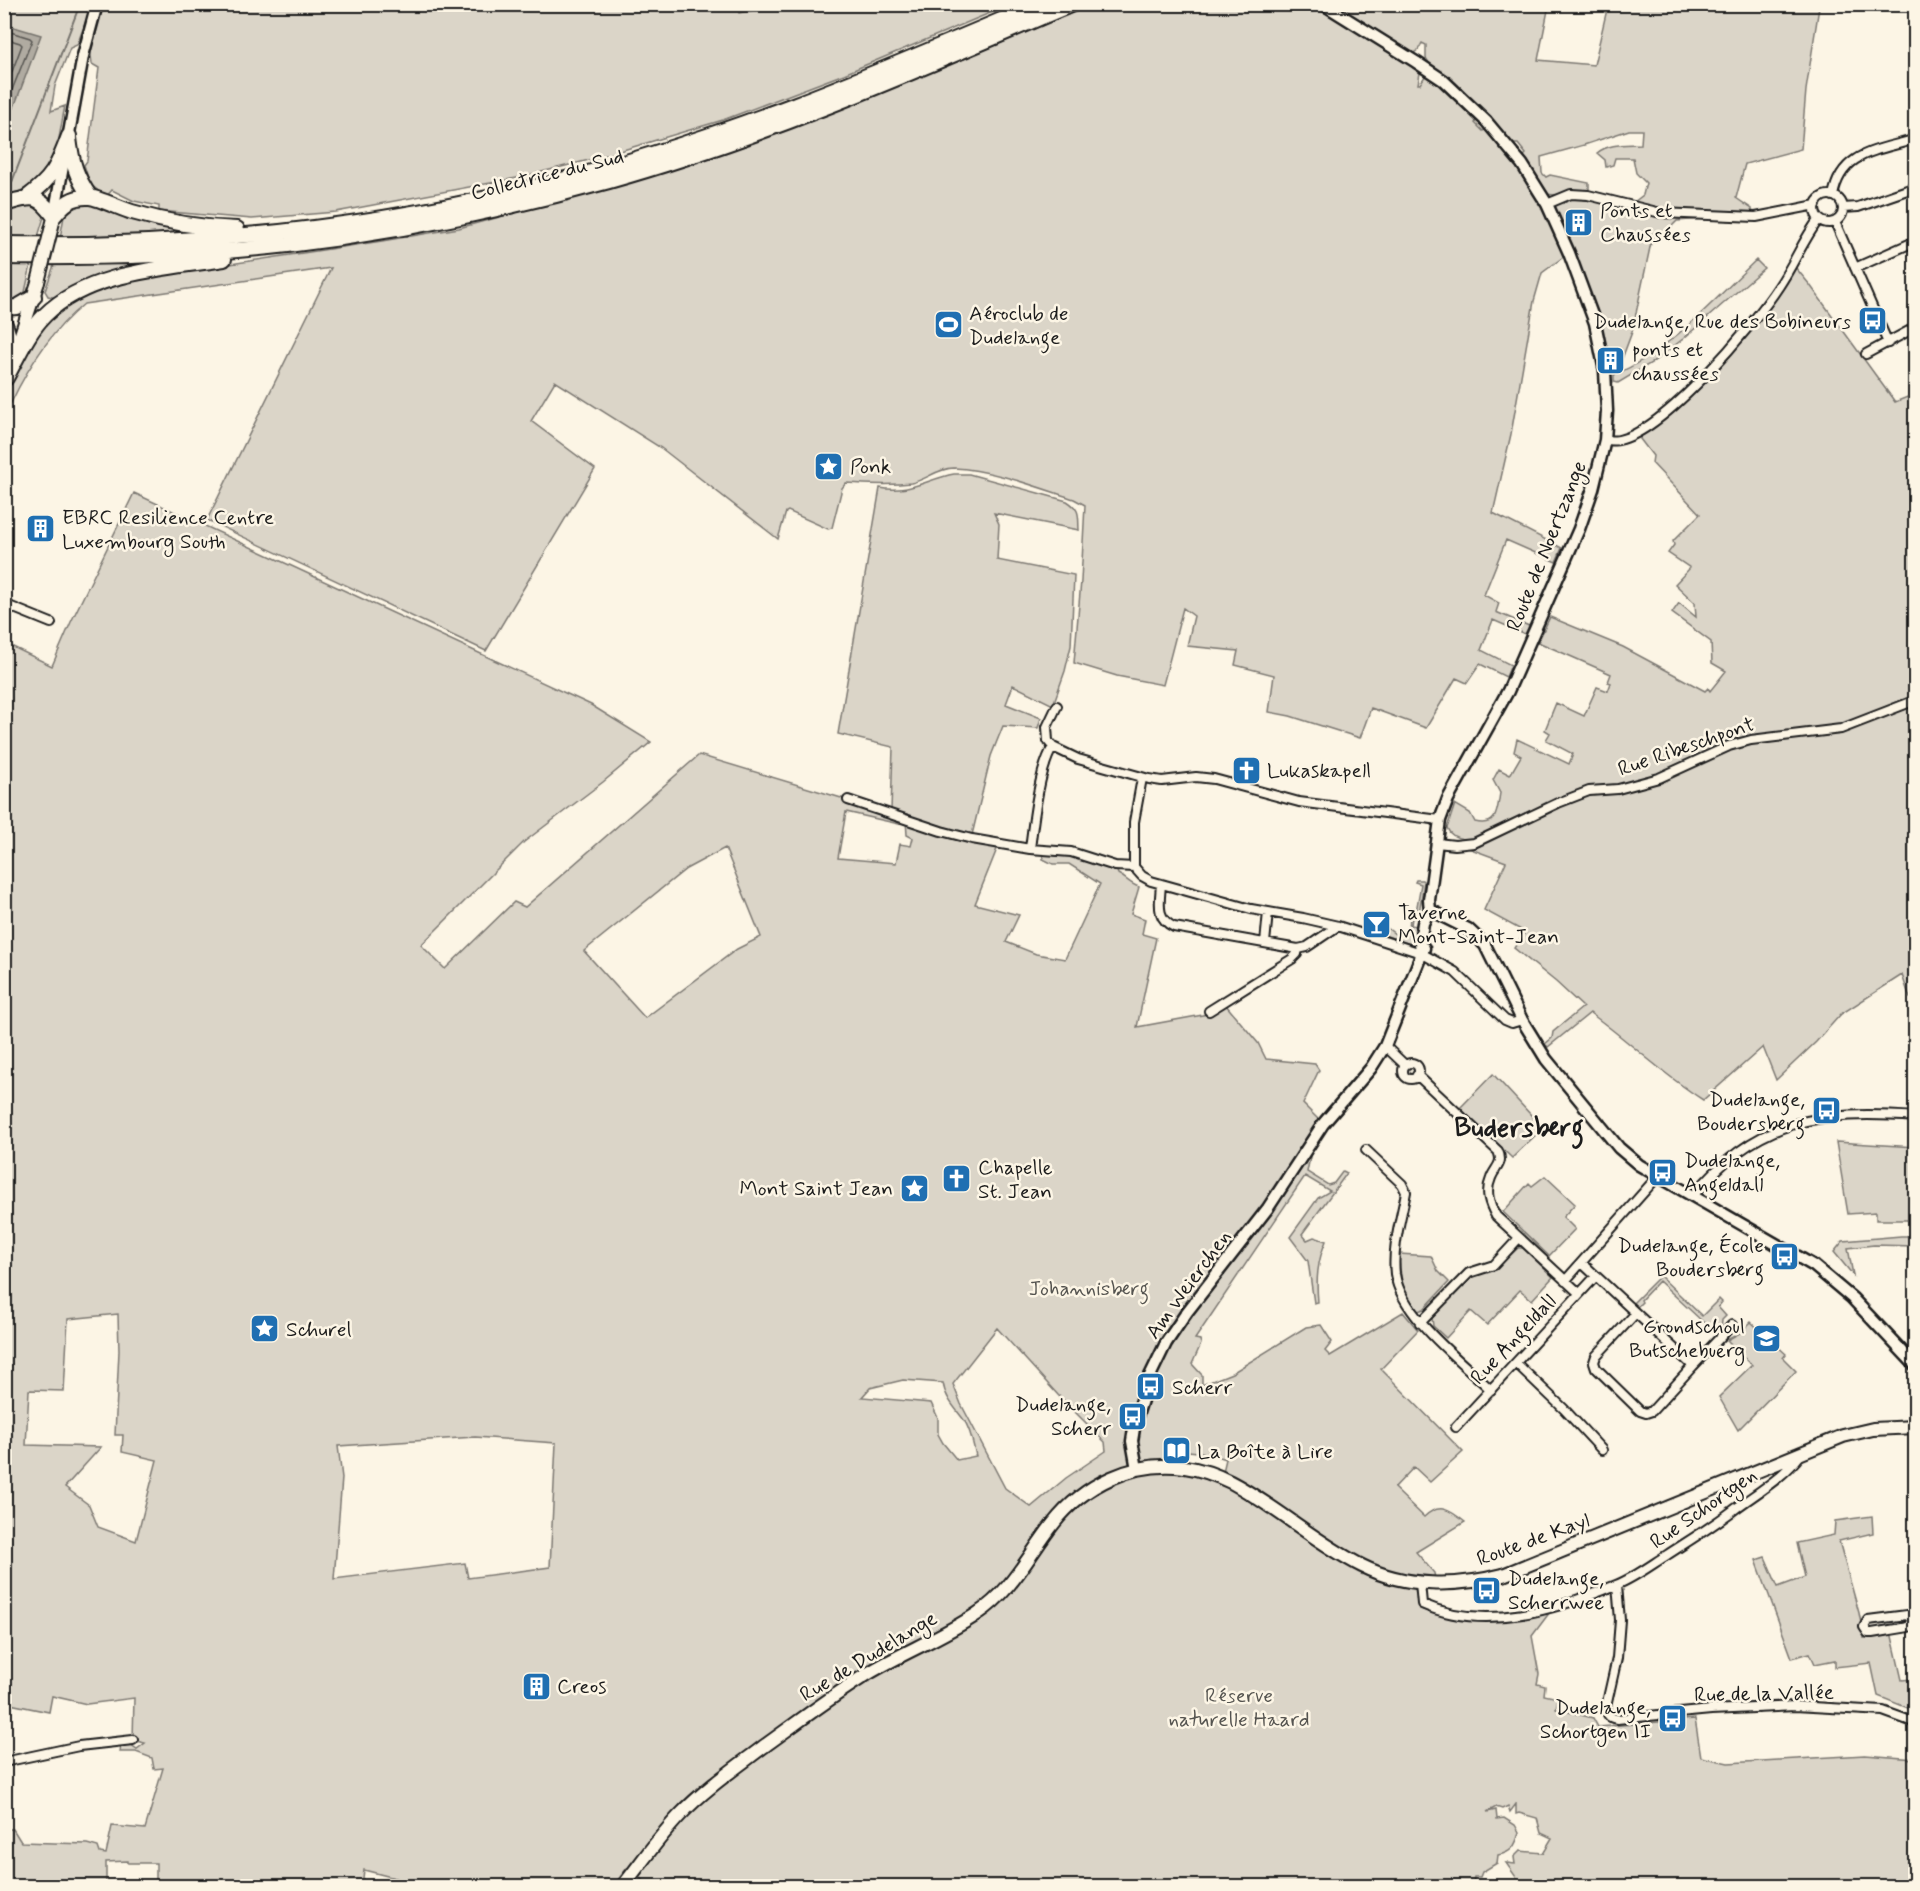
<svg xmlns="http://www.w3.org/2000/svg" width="1920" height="1891" font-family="Mynerve,sans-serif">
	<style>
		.green { fill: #dbd5c8; stroke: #7c7872; stroke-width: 1.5; fill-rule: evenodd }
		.water { fill: #b0aba1; stroke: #75726c; stroke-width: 1.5 }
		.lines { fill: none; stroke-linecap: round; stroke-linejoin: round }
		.shore { stroke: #575551; stroke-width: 1.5 }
		.stream { stroke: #75726c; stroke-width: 2 }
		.street-casing { stroke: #1c1c1c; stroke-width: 12 }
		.secondary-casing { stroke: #1c1c1c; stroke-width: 15 }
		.primary-casing { stroke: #1c1c1c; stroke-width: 16 }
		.highway-casing { stroke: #1c1c1c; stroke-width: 18 }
		.street { stroke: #fcf5e5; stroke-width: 8 }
		.secondary { stroke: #fcf5e5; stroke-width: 10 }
		.primary { stroke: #fcf5e5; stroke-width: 12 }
		.highway { stroke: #fcf5e5; stroke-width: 14 }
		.primary-bridge-casing { stroke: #1c1c1c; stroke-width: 16; stroke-linecap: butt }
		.primary-bridge { stroke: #fcf5e5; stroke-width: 12 }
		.labels { text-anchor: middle; stroke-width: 5; stroke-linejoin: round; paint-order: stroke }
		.street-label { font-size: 21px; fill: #1c1c1c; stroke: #fcf5e5 }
		.poi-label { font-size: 21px; fill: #1c1c1c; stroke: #fcf5e5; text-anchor: start }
		.park-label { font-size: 21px; fill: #555450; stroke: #fcf5e5 }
		.district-label { font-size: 27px; font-weight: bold; fill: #1c1c1c; stroke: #fcf5e5 }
	</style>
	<rect width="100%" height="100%" fill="#fcf5e5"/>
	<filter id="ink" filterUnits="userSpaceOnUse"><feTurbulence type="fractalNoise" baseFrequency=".0167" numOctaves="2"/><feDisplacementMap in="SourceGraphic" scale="12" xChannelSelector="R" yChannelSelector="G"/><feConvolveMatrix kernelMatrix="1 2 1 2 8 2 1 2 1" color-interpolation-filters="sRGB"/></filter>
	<g filter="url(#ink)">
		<path class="green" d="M737 4 739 13 787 4 1009 5 844 74 723 120 593 159 522 177 336 212 252 219 159 211V206L134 201 112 190 106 197 90 184 84 165 87 161 99 68 92 64 90 46 104 5Z
			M1808 4 1819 7 1806 90 1801 149 1745 164 1736 198 1752 209V214L1685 212 1681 218 1703 219 1677 221 1662 236 1652 238 1632 332 1617 372 1613 373 1612 354H1606L1598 321 1567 238 1576 229 1585 225 1581 215 1566 221 1569 229 1564 232 1554 209 1557 201C1586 192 1610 203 1638 210L1636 205 1615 198 1634 202 1643 195 1646 183 1636 173 1633 158H1615L1613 165 1606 167 1605 160 1597 153C1609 143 1626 145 1641 144L1642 130H1629L1584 145 1541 157 1542 173 1546 177 1550 175 1589 183V191L1610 197C1599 195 1587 191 1576 191 1563 192 1560 197 1546 194L1523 157 1526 154 1518 144H1512L1462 90 1429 63 1426 58V45L1422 43 1418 50 1412 54 1331 5H1549L1538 60 1594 65 1608 5Z
			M4 5H92L77 45 70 48 55 86 51 111 65 106C55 154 59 182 5 196Z
			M1092 5H1315L1415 65 1420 73 1418 84H1420L1427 73 1444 86 1477 119 1475 123 1483 131 1486 129 1522 169 1536 192 1534 194 1539 203 1541 202 1566 255 1542 273 1534 301 1511 434 1493 513 1562 548 1556 562 1506 540 1484 595 1499 603 1496 612 1529 626 1525 634 1493 620 1481 650 1511 665 1506 677 1480 664 1467 683 1456 678 1426 728 1371 708 1360 738 1290 716 1269 712 1274 675 1235 665 1238 651 1187 646 1194 616 1183 608 1163 685 1117 676 1074 663 1081 581 1085 505 1074 499C1040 488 990 469 954 468 938 468 926 480 911 483 889 486 867 484 846 483L842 488 832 528 828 529 788 511 786 512 778 539 661 448 555 381 531 421 595 469 486 651 207 520 331 268 84 304C51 331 29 365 11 403L5 400 11 382 44 322 85 293 132 279 382 241 459 228 633 181 698 161 778 133 902 84Z
			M84 200 193 229 194 234 60 238 65 211Z
			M27 202 43 209 44 217 38 237H5V208Z
			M1756 260 1764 268 1683 339 1653 362 1618 383 1614 382V375C1670 351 1713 301 1756 260Z
			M139 263V269L56 298 48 296 45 291 54 265Z
			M4 264 31 265 25 292 22 295 23 298 5 302Z
			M1795 267 1810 285 1895 402 1915 394V996L1910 998 1902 975 1841 1014 1816 1042 1776 1080 1763 1047 1703 1100C1662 1074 1629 1041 1590 1013L1548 1047 1545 1044 1552 1038 1553 1032 1583 1007 1556 982 1514 948 1525 932 1484 910 1506 862 1468 848 1490 839C1477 840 1453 843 1447 828L1455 804 1470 813 1475 822C1498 827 1497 811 1500 793L1493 780 1499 769 1510 775 1521 756 1514 752 1517 739 1569 764 1573 754 1546 740 1550 733 1545 730 1556 703 1584 716 1597 687 1608 691 1611 683 1608 682 1611 674 1538 642 1550 617 1623 647 1705 691 1708 688 1710 691 1726 671 1712 663 1711 642 1672 613 1679 603 1696 617 1695 603 1675 584 1690 568 1668 553 1674 545 1673 541 1700 514 1652 463 1653 456 1640 439 1641 434 1672 413 1691 394Z
			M954 474H969L1067 501C1081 510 1078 515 1079 530L994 513 999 524 997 560 1074 575 1071 646 1065 671 1053 705 1013 685 1006 704 1041 718 1038 728 1003 726 991 756 972 835 891 811 893 747 838 734 880 488C909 494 927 479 954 474Z
			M134 493 591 705 651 742 603 782 524 842 421 945 445 969 514 902 525 907 699 755 848 800 898 819 899 824 846 812 838 858 896 863 900 844 911 846 913 838 907 835 906 820 999 844 975 904 1019 915 1006 942 1036 954 1065 959 1100 884 1069 864H1053L1043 859 1042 850 1091 857 1115 866 1118 874C1126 878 1130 884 1139 887L1131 914 1145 919 1142 934 1156 938 1137 1027 1208 1014 1225 1004 1258 1043 1266 1059 1315 1064 1319 1070 1303 1104 1323 1124 1314 1137 1307 1172 1328 1185 1334 1183 1343 1171 1347 1173 1302 1234 1307 1240 1314 1237 1326 1241C1317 1262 1316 1280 1318 1302L1314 1303 1308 1261 1290 1237 1318 1198 1330 1191 1305 1176 1195 1339 1200 1340 1201 1344 1192 1364 1202 1375V1385L1232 1373 1306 1327 1321 1325 1332 1342 1325 1351 1330 1356 1403 1312 1418 1330 1381 1369 1463 1452 1430 1482 1414 1467 1394 1488 1424 1517C1440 1502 1450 1510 1465 1522L1416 1552 1434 1573 1435 1578 1420 1576 1423 1610C1471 1622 1501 1625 1550 1612L1532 1636 1539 1674 1537 1684 1545 1686 1544 1695 1558 1698 1556 1709 1593 1718 1598 1727 1695 1719 1701 1757 1728 1763 1865 1755 1915 1759V1886H1519L1516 1877 1506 1863 1515 1864 1514 1857 1520 1851 1543 1853 1552 1838 1541 1833 1537 1818 1519 1813 1516 1814V1804L1510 1812 1508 1806 1502 1809 1496 1807 1487 1812 1496 1810 1497 1819 1504 1818 1515 1825 1519 1832C1516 1846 1511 1853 1498 1855L1497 1863 1482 1872 1480 1877H1474L1473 1886H650L627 1868 613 1886H426L364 1870 362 1886H156V1863H128V1861L106 1862V1886H5V1829H13L21 1842 87 1844 98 1847 100 1853 106 1854 112 1826 145 1829 163 1768 154 1769 152 1758 136 1752H120L121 1745H127L128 1743 137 1749 145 1743 133 1740 134 1698 87 1704 52 1696 49 1712 10 1704V1732H5L4 654 9 645 52 666 71 622ZM725 848 761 937 737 949 645 1018 584 951 686 869ZM118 1314 119 1351 115 1435H123L122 1452 157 1460 136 1541 98 1527 89 1505 65 1487 101 1447 26 1445 29 1390 64 1391 68 1319ZM997 1328 1058 1395 1105 1442 1106 1451 1066 1478 1031 1507 1005 1488 961 1404 953 1384ZM903 1380 943 1383C945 1398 955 1408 964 1420 971 1430 973 1444 976 1456L957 1460 943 1443 938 1434V1418L931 1403 862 1397 870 1388ZM475 1437 556 1443 550 1567 468 1578 465 1563 334 1579 342 1478 338 1446ZM1188 1451 1208 1453 1226 1459 1222 1476 1186 1467Z
			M1416 880H1422L1424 882 1418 919 1412 918 1411 925 1417 926 1413 945 1384 935 1387 928 1395 934 1409 935 1410 912H1416L1421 884 1415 882Z
			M1493 1074 1543 1128 1512 1158 1460 1108Z
			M1836 1142 1915 1147V1220H1876V1212L1848 1214Z
			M1545 1176 1575 1204 1563 1217 1575 1229 1549 1256 1503 1212 1529 1183 1532 1186Z
			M1901 1236H1915V1246L1874 1245 1848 1248 1853 1275 1834 1252 1843 1241Z
			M1518 1248H1523L1553 1277 1532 1300 1520 1290 1487 1325 1471 1311 1446 1338 1433 1326 1432 1318 1470 1277 1476 1274 1497 1268Z
			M1399 1254 1431 1256 1438 1271 1449 1282 1424 1309 1418 1311C1402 1296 1400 1275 1399 1254Z
			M1660 1276 1702 1316 1719 1299 1722 1302 1718 1307 1726 1316 1722 1320 1721 1332 1718 1336 1659 1281 1641 1300 1642 1302 1637 1307 1633 1303Z
			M1751 1322 1786 1354 1783 1358 1796 1371 1738 1430 1719 1397 1752 1365 1727 1340 1740 1333Z
			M1872 1516 1873 1533 1839 1541 1859 1613 1864 1638 1891 1632 1902 1680 1912 1679 1915 1697V1711L1878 1696 1871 1663 1835 1667V1660L1815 1664 1810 1653 1792 1658 1756 1560 1765 1557 1778 1587 1805 1577 1797 1543 1834 1535 1835 1521Z"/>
		<path class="water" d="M4 24 41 35 10 118 5 115Z"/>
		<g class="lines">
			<path class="shore" d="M4 30 30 38 32 40 4 110
				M4 38 20 43 22 45 4 93"/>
			<path class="stream" d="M12 182 80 4"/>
			<defs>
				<path id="street" d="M1815 209a14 14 0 1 1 28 0a14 14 0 1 1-28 0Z
					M1833 196C1841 151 1878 151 1916 139
					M1547 204 1571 194 1588 195 1661 213 1756 217 1816 205
					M1843 208 1858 207 1916 187
					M1835 222 1888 343
					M1855 268 1916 241
					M1866 354 1916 327
					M1605 440C1610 440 1615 441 1619 440 1665 430 1753 326 1779 286 1794 264 1803 240 1819 219
					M4 604 51 623
					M1057 706 1047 727 1048 741 1053 747 1078 759 1149 779 1162 781 1196 777 1214 779 1299 802 1440 820
					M848 800 941 831 972 839 1030 849 1071 852 1115 866 1134 867
					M1437 843 1455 845 1474 843 1558 803 1589 791 1618 789 1659 778 1729 746 1751 740 1841 729 1916 700
					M1030 849C1033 824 1039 768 1053 747
					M1134 867 1142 876 1151 881 1251 909 1303 918 1338 926 1421 953 1455 972 1505 1020 1512 1023 1522 1020
					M1134 867V822L1142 778
					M1161 884C1160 902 1155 918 1174 927L1298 949
					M1265 943 1268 912
					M1209 1011 1292 959 1297 954 1298 949 1307 947 1338 926
					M1385 1046 1405 1065
					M1403 1071a8 8 0 1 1 16 0a8 8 0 1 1-16 0Z
					M1417 1075 1498 1151C1504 1164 1495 1167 1491 1178 1485 1192 1489 1203 1496 1216L1579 1293
					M1366 1150 1402 1184 1406 1192C1401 1219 1392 1247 1395 1274 1401 1316 1461 1361 1491 1390
					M1693 1196C1756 1118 1820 1110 1916 1117
					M1582 1263 1693 1366 1652 1411 1646 1413 1640 1411 1596 1368 1594 1362 1596 1356 1636 1313
					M1565 1281 1658 1176
					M1420 1323 1469 1273 1494 1265 1519 1238
					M1516 1363 1564 1409 1602 1450
					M1693 1366 1732 1325
					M1456 1427 1596 1276
					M1420 1583 1422 1604C1485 1632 1556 1610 1616 1585 1634 1578 1651 1565 1667 1555 1690 1540 1713 1526 1735 1509 1758 1492 1784 1477 1801 1454
					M1617 1585 1620 1620 1617 1658 1606 1707C1607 1715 1609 1718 1617 1719L1711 1710 1795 1706 1883 1711 1916 1723
					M1907 1615 1912 1620 1908 1627 1872 1633H1868L1864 1627 1868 1620Z
					M4 1762 79 1746 133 1740"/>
				<path id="secondary" d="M1323 4 1416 62 1443 80 1486 121 1522 164 1547 204 1569 253 1595 323 1605 371 1607 411 1605 440 1593 489 1579 529 1508 691 1448 799 1440 820 1429 900 1430 910 1423 923 1420 942 1421 953
					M54 216 83 56 97 4
					M1430 910 1468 929 1485 945 1522 1020 1546 1059 1619 1148 1639 1165 1814 1266 1852 1298 1916 1366
					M1137 1469 1132 1441 1135 1422 1149 1378 1166 1343 1187 1312 1268 1208 1323 1124 1371 1068 1385 1046 1424 948"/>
				<path id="primary" d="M15 353 38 282
					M623 1886C641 1863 659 1837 680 1815 705 1789 734 1769 763 1747 798 1722 832 1696 869 1673 904 1652 943 1637 977 1614 1012 1591 1028 1556 1053 1524 1084 1484 1134 1460 1185 1467 1219 1472 1244 1489 1271 1507 1301 1527 1330 1550 1362 1566 1406 1588 1457 1587 1503 1575L1843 1436 1873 1429 1916 1427"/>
				<path id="highway" d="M69 138C72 163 76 176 90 197
					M25 199C53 178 57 168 69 136
					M4 204C31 197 36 192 54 216 64 204 72 196 89 197 96 197 122 209 132 212 166 222 201 228 237 229
					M4 244C184 247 363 230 538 186 711 144 875 74 1039 4
					M4 257C99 258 194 256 288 245 397 232 504 210 609 181 769 136 920 69 1072 4
					M4 308 17 307 34 297
					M4 322C11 338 11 350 8 367
					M6 378C18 356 28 332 45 315 88 272 167 268 224 259"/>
			</defs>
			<use href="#street" class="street-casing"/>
			<use href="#secondary" class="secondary-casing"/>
			<use href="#primary" class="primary-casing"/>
			<use href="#highway" class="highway-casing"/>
			<use href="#street" class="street"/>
			<use href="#secondary" class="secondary"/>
			<use href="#primary" class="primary"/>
			<use href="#highway" class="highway"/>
			<defs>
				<path id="primary-bridge" d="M38 282 53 222"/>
			</defs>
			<use href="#primary-bridge" class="primary-bridge-casing"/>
			<use href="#primary-bridge" class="primary-bridge"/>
		</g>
	</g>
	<defs>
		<symbol id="building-square" viewBox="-11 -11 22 22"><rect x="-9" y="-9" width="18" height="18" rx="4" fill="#1f6fb2" stroke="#fcf5e5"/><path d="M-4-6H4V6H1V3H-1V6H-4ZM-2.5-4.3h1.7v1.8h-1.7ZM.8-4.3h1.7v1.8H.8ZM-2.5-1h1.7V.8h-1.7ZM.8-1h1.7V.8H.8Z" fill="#fff"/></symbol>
		<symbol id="bus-square" viewBox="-11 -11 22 22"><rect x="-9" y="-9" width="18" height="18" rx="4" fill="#1f6fb2" stroke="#fcf5e5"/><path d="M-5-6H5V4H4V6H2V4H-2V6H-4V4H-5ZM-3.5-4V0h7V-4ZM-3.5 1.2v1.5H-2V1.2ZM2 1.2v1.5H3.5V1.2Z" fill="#fff"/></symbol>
		<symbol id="stadium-square" viewBox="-11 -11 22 22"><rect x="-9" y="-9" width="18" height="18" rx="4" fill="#1f6fb2" stroke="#fcf5e5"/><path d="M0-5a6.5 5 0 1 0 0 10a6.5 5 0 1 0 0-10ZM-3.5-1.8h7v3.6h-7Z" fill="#fff"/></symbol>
		<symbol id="sight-square" viewBox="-11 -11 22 22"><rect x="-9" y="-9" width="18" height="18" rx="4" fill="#1f6fb2" stroke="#fcf5e5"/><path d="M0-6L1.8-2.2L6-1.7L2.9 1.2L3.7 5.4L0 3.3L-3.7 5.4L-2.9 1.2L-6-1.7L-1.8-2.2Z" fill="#fff"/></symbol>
		<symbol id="church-square" viewBox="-11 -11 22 22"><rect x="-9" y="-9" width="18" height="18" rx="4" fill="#1f6fb2" stroke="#fcf5e5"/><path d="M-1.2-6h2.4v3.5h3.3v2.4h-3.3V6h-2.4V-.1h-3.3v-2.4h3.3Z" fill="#fff"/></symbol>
		<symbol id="bar-square" viewBox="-11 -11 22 22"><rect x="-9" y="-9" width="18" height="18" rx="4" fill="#1f6fb2" stroke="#fcf5e5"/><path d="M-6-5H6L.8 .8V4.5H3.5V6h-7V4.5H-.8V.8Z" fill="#fff"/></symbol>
		<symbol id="school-square" viewBox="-11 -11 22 22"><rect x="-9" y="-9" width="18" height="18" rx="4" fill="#1f6fb2" stroke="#fcf5e5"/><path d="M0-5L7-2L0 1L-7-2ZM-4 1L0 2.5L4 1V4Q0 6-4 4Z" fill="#fff"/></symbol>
		<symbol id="library-square" viewBox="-11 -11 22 22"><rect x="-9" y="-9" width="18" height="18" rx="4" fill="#1f6fb2" stroke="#fcf5e5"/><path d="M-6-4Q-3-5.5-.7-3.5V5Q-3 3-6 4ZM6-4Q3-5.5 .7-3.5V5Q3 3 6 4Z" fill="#fff"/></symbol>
	</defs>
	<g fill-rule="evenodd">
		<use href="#building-square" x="1562" y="206" width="33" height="33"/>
		<use href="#bus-square" x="1856" y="304" width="33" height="33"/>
		<use href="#stadium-square" x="932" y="308" width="33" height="33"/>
		<use href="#building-square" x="1594" y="344" width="33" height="33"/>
		<use href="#sight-square" x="812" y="450" width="33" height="33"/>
		<use href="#building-square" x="24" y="512" width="33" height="33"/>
		<use href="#church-square" x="1230" y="754" width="33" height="33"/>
		<use href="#bar-square" x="1360" y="908" width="33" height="33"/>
		<use href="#bus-square" x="1810" y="1094" width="33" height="33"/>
		<use href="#bus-square" x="1646" y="1156" width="33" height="33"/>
		<use href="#church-square" x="940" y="1162" width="33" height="33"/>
		<use href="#sight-square" x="898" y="1172" width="33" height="33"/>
		<use href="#bus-square" x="1768" y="1240" width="33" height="33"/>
		<use href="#sight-square" x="248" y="1312" width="33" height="33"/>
		<use href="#school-square" x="1750" y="1322" width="33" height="33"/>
		<use href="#bus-square" x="1134" y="1370" width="33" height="33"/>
		<use href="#bus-square" x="1116" y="1400" width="33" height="33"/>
		<use href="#library-square" x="1160" y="1434" width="33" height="33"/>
		<use href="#bus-square" x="1470" y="1574" width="33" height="33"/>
		<use href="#building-square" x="520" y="1670" width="33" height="33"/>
		<use href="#bus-square" x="1656" y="1702" width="33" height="33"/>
	</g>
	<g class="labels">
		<g class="street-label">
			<text transform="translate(547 174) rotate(-14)" y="7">Collectrice du Sud</text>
			<text transform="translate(1546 546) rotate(-68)" y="7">Route de Noertzange</text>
			<text transform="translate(1686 746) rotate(-19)" y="7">Rue Ribeschpont</text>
			<text transform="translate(1188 1284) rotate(-54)" y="7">Am Weierchen</text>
			<text transform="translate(1513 1339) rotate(-47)" y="7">Rue Angeldall</text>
			<text transform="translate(1703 1508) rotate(-35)" y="7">Rue Schortgen</text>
			<text transform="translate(1533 1539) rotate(-20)" y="7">Route de Kayl</text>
			<text transform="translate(868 1656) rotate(-31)" y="7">Rue de Dudelange</text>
			<text transform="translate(1764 1693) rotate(-1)" y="7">Rue de la Vallée</text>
		</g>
		<g class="poi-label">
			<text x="1600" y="217">Ponts et<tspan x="1600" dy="24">Chaussées</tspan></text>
			<text x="969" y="320">Aéroclub de<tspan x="969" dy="24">Dudelange</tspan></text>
			<text x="1851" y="328" text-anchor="end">Dudelange, Rue des Bobineurs</text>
			<text x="1632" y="356">ponts et<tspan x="1632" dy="24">chaussées</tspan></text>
			<text x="850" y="473">Ponk</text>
			<text x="62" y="524">EBRC Resilience Centre<tspan x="62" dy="24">Luxembourg South</tspan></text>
			<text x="1267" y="777">Lukaskapell</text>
			<text x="1398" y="919">Taverne<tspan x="1398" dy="24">Mont-Saint-Jean</tspan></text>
			<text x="1805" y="1106" text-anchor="end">Dudelange,<tspan x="1805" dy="24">Boudersberg</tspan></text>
			<text x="1684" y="1167">Dudelange,<tspan x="1684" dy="24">Angeldall</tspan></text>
			<text x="978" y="1174">Chapelle<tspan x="978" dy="24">St. Jean</tspan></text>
			<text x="893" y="1195" text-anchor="end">Mont Saint Jean</text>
			<text x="1764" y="1252" text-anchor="end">Dudelange, École<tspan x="1764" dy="24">Boudersberg</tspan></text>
			<text x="1745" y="1333" text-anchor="end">Grondschoul<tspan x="1745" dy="24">Butschebuerg</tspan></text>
			<text x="286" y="1336">Schurel</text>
			<text x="1172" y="1394">Scherr</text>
			<text x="1111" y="1411" text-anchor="end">Dudelange,<tspan x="1111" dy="24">Scherr</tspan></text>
			<text x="1197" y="1458">La Boîte à Lire</text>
			<text x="1508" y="1585">Dudelange,<tspan x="1508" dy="24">Scherrwee</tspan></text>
			<text x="557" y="1693">Creos</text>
			<text x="1651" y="1714" text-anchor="end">Dudelange,<tspan x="1651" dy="24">Schortgen II</tspan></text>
		</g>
		<g class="park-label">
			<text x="1089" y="1295">Johannisberg</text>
			<text x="1239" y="1702">Réserve<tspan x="1239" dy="24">naturelle Haard</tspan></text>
		</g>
		<g class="district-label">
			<text x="1519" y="1136">Budersberg</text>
		</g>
	</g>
	<rect width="1920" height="1891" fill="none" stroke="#fcf5e5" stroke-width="24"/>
	<rect x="12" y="12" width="1896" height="1867" fill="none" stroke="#1c1c1c" stroke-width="2" filter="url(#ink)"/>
</svg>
